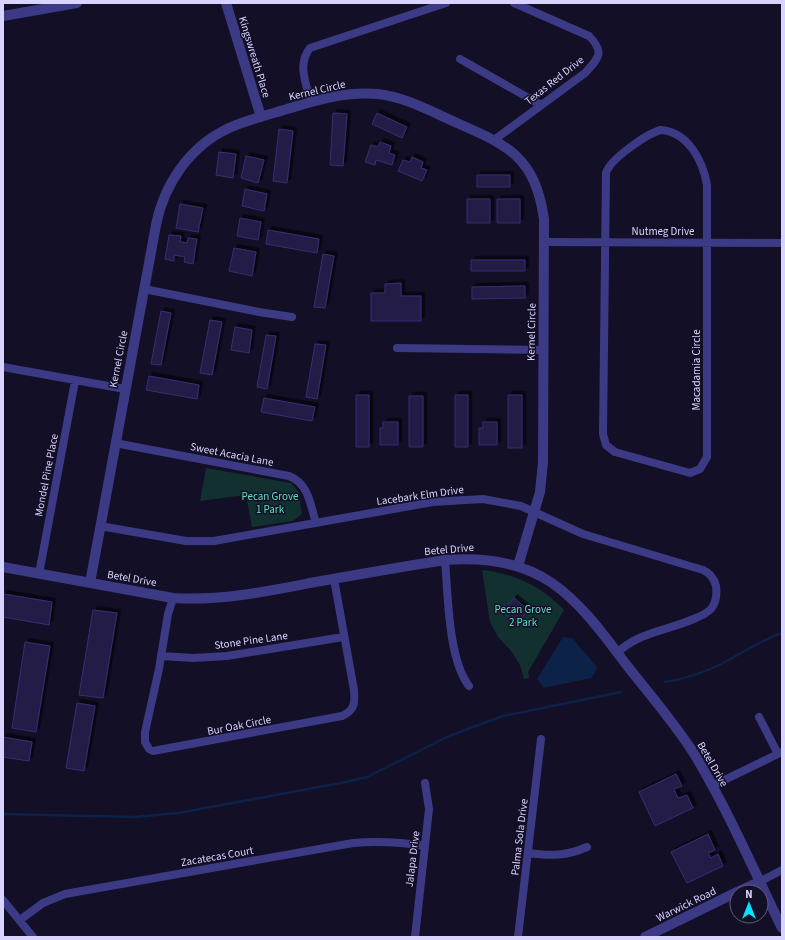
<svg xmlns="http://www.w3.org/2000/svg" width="785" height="940" font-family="'Source Sans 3',sans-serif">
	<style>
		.green { fill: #12302f }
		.water { fill: #0c2248 }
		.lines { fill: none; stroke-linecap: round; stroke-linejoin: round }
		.stream { stroke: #0c2248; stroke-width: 2.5 }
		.building { fill: #241b47; stroke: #3b2d73; filter: url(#shadow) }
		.minor { stroke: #3d3a85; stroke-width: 8 }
		.tertiary { stroke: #3d3a85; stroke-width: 10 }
		.labels { text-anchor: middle; stroke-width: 3; stroke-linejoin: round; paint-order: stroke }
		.street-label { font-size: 11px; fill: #d9d4ff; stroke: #130f26 }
		.park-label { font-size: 11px; fill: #5fe0c0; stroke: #130f26 }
	</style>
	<defs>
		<filter id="shadow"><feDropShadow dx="3.5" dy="-3.5" stdDeviation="0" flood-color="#0009"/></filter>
	</defs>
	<rect width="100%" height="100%" fill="#130f26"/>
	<path class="green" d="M206 468 291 483 298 491 302 514 293 521 252 527 246 495 200 501Z
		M482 570C515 574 542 586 564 610L528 672 529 678 524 679 520 665 511 651 498 637 490 622Z"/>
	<path class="water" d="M563 637 572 638 597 667 596 671 591 678 544 688 537 679Z"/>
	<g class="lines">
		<path class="stream" d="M665 682C683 679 704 673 721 664 741 654 760 640 782 633
			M3 814 135 817 178 813 346 782 367 777 449 736 503 716 621 692"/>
	</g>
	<path class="building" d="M333 113 347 114 343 166 330 165Z
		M377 113 407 127 402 138 372 124Z
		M279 129 293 131 287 183 273 181Z
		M380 142 391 146 389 153 395 155 392 165 376 160 375 165 365 162 371 145 378 147Z
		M219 152 236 154 233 178 216 175Z
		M246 156 264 160 258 183 241 178Z
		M412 157 423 162 421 168 427 170 422 181 398 171 403 160 410 162Z
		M477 175H510V187H477Z
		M245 189 267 194 264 211 242 206Z
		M467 199H490V223H467Z
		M497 199H520V223H497Z
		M180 204 203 208 198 232 176 228Z
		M240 218 261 222 258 240 237 236Z
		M268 230 319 239 317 253 266 244Z
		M169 235 181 236 180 242 187 243 188 238 197 239 193 264 184 262 185 257 174 255V261L165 259Z
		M234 248 256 252 252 276 229 271Z
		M323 254 334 256 325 308 314 307Z
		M471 260H525V271H471Z
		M401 283V296H421V321H371V293H385V284Z
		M525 286V298L472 299V287Z
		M161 311 171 313 161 365 151 364Z
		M210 320 222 322 212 375 200 373Z
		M235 327 252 330 249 353 231 350Z
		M266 335 276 336 267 389 257 387Z
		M315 344 326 345 317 399 306 397Z
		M149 376 199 385 197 399 146 390Z
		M356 395H369V447H356Z
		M455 395H468V447H455Z
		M508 395H522V448H508Z
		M409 396H423V447H409Z
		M264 398 315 407 312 421 261 412Z
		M383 422H398V445H380V428H383Z
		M483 422H497V445H479V428H483Z
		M3 594 52 602 49 625 3 617Z
		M514 598 528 610 517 624 503 612Z
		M93 610 117 613 103 698 79 695Z
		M25 642 50 646 36 732 12 728Z
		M77 703 95 706 84 771 66 768Z
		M3 737 32 742 29 761 3 757Z
		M676 774 682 786 674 789 678 798 687 795 693 808 655 826 639 792Z
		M708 834 715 850 708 853 711 858 718 854 723 866 687 883 671 852Z"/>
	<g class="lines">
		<path class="minor" d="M460 59 541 105
			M311 102C306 84 297 64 310 48L446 3
			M661 130C688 132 703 161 707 185V457L700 469 690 473 615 452 606 445 603 434 606 173C610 159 648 133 661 130Z
			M494 140 585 73C599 58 605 52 589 36L514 3
			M545 242 782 243
			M144 289 259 312 292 317
			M397 348 543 350
			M3 367 125 389
			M115 443 289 476C309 484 310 504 316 523
			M100 526 186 541H214L433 502 483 499 521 506 583 534 703 570C710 573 714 578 716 586 717 594 717 602 711 609 707 613 701 616 696 618 670 630 638 632 617 653
			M445 560C448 594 448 659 469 686
			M39 574 75 381
			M173 598 168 614 159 669 145 732V742L149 749 153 751 342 716C355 710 355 703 354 690L334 579
			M161 656 193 658 227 656 343 637
			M759 717 778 754
			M712 786 782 752
			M528 853C550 856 567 856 587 847
			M759 882 782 870
			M3 900 33 937
			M20 920 43 903 65 894 353 843C378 841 400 842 425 846
			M415 937 429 809 425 783
			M518 937 541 739"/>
		<path class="tertiary" d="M226 3 261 117
			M3 16 77 3
			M3 567 173 598C220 601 264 592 310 583 355 575 400 567 445 560 483 557 520 561 552 583 581 603 604 635 625 663 649 694 676 724 696 757 729 812 754 871 782 928
			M90 583 156 225C164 184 190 146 229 128 247 120 268 115 287 109 317 100 346 91 378 94 406 97 432 112 457 123 510 146 535 158 544 219L543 462 540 492 518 566
			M737 892 759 882
			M645 937 737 892"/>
	</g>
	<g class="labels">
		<g class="street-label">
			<text transform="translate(255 57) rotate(73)" y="4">Kingswreath Place</text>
			<text transform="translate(554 80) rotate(-38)" y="4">Texas Red Drive</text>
			<text transform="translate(317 90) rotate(-13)" y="4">Kernel Circle</text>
			<text x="663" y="235">Nutmeg Drive</text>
			<text transform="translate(531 332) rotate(-89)" y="4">Kernel Circle</text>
			<text transform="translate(118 359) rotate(-79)" y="4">Kernel Circle</text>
			<text transform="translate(696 370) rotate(-90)" y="4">Macadamia Circle</text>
			<text transform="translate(232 454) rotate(11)" y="4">Sweet Acacia Lane</text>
			<text transform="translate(46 475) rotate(-79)" y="4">Mondel Pine Place</text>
			<text transform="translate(420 495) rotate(-8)" y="4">Lacebark Elm Drive</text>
			<text transform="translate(449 549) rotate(-5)" y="4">Betel Drive</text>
			<text transform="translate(132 578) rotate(10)" y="4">Betel Drive</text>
			<text transform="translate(251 640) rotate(-8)" y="4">Stone Pine Lane</text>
			<text transform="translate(239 725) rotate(-11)" y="4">Bur Oak Circle</text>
			<text transform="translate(713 764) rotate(60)" y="4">Betel Drive</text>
			<text transform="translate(519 837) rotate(-83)" y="4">Palma Sola Drive</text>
			<text transform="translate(217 856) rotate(-10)" y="4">Zacatecas Court</text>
			<text transform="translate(412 859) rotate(-83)" y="4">Jalapa Drive</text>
			<text transform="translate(686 904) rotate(-26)" y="4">Warwick Road</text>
		</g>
		<g class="park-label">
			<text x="270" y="500">Pecan Grove<tspan x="270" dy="13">1 Park</tspan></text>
			<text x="523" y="613">Pecan Grove<tspan x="523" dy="13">2 Park</tspan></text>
		</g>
	</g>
	<rect width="785" height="940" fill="none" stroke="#d9d4ff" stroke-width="8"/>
	<g transform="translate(749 904)"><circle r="19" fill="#130f26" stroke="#625e7d"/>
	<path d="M0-3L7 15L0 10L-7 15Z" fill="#00e5ff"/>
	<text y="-6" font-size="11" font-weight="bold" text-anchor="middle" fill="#d9d4ff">N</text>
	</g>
</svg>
